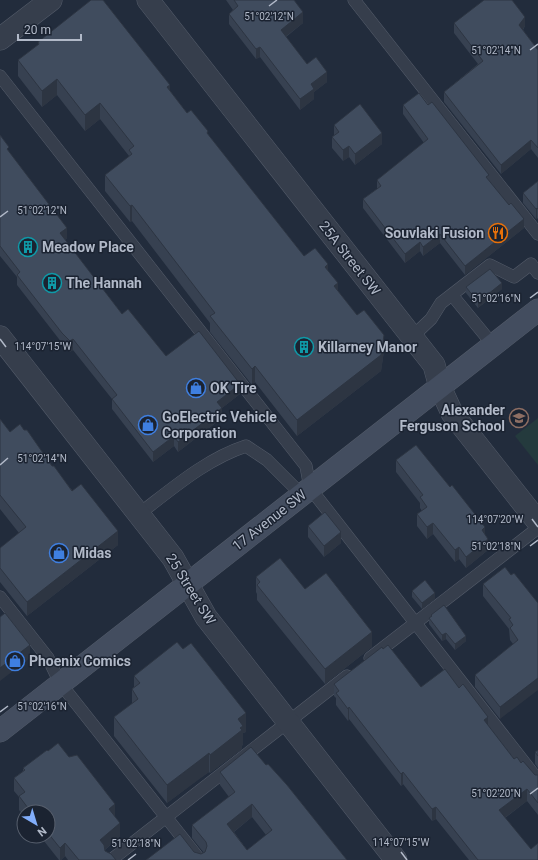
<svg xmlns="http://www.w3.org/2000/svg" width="538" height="860" font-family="Roboto,sans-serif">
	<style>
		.green { fill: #243a3d }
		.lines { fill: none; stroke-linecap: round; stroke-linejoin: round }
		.service-casing { stroke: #545c6a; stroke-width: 13 }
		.minor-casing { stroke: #545c6a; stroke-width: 23 }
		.secondary-casing { stroke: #545c6a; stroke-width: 23 }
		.service { stroke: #363e4c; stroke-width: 12 }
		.minor { stroke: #363e4c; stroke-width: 22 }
		.secondary { stroke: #434d5f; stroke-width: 22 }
		.wall { fill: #374151; fill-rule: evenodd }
		.shaded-wall { fill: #2d3542 }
		.building { fill: #404c5e; stroke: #2d3542; fill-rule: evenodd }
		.ticks { fill: none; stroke: #b1b9c8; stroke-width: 1.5 }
		.labels { text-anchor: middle; stroke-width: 3; stroke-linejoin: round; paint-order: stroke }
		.poi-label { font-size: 14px; font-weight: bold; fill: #b1b9c8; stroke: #1b2331; text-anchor: start }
		.street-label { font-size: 14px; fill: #b1b9c8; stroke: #1b2331 }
		.ticks-label { font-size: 10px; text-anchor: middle; fill: #b1b9c8; stroke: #1b2331; stroke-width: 3; stroke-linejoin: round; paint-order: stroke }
	</style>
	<rect width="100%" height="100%" fill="#222c3c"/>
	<path class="green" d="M538 418V465L515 436Z"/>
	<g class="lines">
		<defs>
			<path id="service" d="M354 0 538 234
				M0 76 306 466 310 488 538 780
				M452 295 493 345
				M412 337 431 319 441 303 490 265 514 277 531 264 538 273
				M139 514C172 489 206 459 246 446L267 460 302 495
				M0 597 48 658 60 683 200 860
				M370 658 538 528
				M111 860 347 676"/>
			<path id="minor" d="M148 0 434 365 440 387 452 413 538 522
				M0 39 51 0
				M0 337 173 558 206 617 396 860"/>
			<path id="secondary" d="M0 731 538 310"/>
		</defs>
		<use href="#service" class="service-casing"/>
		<use href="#minor" class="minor-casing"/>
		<use href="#secondary" class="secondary-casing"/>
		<use href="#service" class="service"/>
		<use href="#minor" class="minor"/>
		<use href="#secondary" class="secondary"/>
	</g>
	<path class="wall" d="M226 0H294L303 23 286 37 307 64 327 82 314 92V99L300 110 260 57 256 59 229 24V14L233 10Z
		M454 23 525 26 523 30 538 50V158L531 149 501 174 444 102V92L478 64 454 33Z
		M38 42 170 91 187 113 208 135 304 256 328 271 338 291 384 351 381 371 297 436 255 382 252 385 210 332V323L132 221 130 222 105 191V175L129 157V156L100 119 85 131 57 95 42 107 18 76V60L38 45Z
		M403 105 489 180 524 228 465 275 440 243 423 256 420 251 405 263 363 208V199L377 189V180L424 143 403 114Z
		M334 125 382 144 355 165 349 157 343 161 332 148V137L334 136Z
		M0 135 9 152 67 238 65 240 122 314 166 356 240 394 222 408V418L178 452 174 446 153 462 112 409V399L73 350 70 352 62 343 17 285V277L0 256Z
		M538 181V219L537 218 536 219 523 203V193Z
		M466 287 502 289 478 308 466 293Z
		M0 419 10 432 52 466 118 545 27 616 0 582V548L19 533 0 509Z
		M396 460 485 535 488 550 466 568 459 559 455 562 433 534 427 539 417 526V514L422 511 420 508V503L396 472Z
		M308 526 341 543 324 557 308 537Z
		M511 575 538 603 500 719 475 687V675L513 644 510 640 509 629 483 596V584Z
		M256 577 305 589 372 647 325 684 257 600V594L256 592Z
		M412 591 435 599 422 609 412 597Z
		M431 615 466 641 455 650 446 639 442 641 429 624V618L431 617Z
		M134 676 246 732 243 733V744L242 746V749L210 773 209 772 200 778 167 803 114 736V717L132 704V689L134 687Z
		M334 684 459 688 488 725 514 759 521 763 535 775H538V815L527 801 505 818 538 860H469L436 819 432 821 403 784 401 786 349 719 348 721 336 705V698L334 696Z
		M538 750V768L535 764V752Z
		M266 765 347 860H146L194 852 201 854 204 853 192 838V825L229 797 220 785V772ZM252 817 266 835 247 850 234 832Z
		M23 768 115 817 120 836 105 850V851L116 860H68L65 856 61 860H59L40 836H48V812H24V816L19 810V797L14 791V778L23 771Z"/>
	<path class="shaded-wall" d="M303 12V23L281 40V30Z
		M525 17V26L519 34V25Z
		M260 47V57L256 59V49Z
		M327 72V82L314 92V99L300 110V99L311 84Z
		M57 79V95L42 107V91Z
		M170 85V101L167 87Z
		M100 103V119L85 131V115Z
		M382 133V144L355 165V154Z
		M531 140V149L501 174V165Z
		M349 146V157L343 161V150Z
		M132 205V221L130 222V206Z
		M537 208V218L536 219V209Z
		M524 219V228L465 275V266Z
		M67 228V238L60 244V233Z
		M440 234V243L423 256V247Z
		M420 242V251L405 263V254Z
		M328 264V280L325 267Z
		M338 283V299L334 286Z
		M502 283V289L478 308V302Z
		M384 335V351L381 371 297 436V420Z
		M73 339V350L70 352V341Z
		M255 366V382L252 385V369Z
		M240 384V394L222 408V418L178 452V442L217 402Z
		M174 436V446L153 462V452Z
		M433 523V534L427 539V527Z
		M485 527V539L482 530Z
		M118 531V545L27 616V602Z
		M341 532V543L324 557V546Z
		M488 539V550L466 568V557Z
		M459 547V559L455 562V550Z
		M435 593V599L422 609V603Z
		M372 632V647L325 684V669Z
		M446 633V639L442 641V635Z
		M466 636V641L455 650V644Z
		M30 645V658L0 681V668Z
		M538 678V690L500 719V707Z
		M349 707V719L348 721V709Z
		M246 713V732L243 733V744L242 746V749L210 773V755L238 719Z
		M488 717V729L484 720Z
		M209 753V772L167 803V785Z
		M403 772V784L401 786V774Z
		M527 789V801L499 822V810Z
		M115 804V817L109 809Z
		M252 804V817L227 837V824Z
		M436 807V819L432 821V809Z
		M120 823V836L100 854V840Z
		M65 843V856L61 860H60V848Z"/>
	<path class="building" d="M91 0H103L170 85 167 87 187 113 191 110 208 131 207 133 304 256 315 248 328 264 325 267 338 283 334 286 357 315 364 310 384 335 381 355 297 420 255 366 252 369 210 316 215 313 132 205 130 206 105 175 132 154 129 150 134 146 100 103 85 115 57 79 42 91 18 60 39 44 38 42Z
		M234 0H294L303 12 281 30 307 64 316 57 327 72 311 84 314 89 300 99 260 47 256 49 229 14 238 6Z
		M484 0H512L525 17 519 25 538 50V148L531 140 501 165 444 92 483 61 454 23Z
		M419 93 428 105 432 102 489 175 486 177 509 205 511 203 524 219 465 266 440 234 423 247 420 242 405 254 363 199 381 186 377 180 428 139 403 105Z
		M360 104 382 133 355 154 349 146 343 150 332 137 339 132 334 125Z
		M0 135 9 147 7 149 67 228 60 233 122 314 128 309 166 356 199 331 240 384 217 402 222 408 178 442 174 436 153 452 112 399 117 395 73 339 70 341 62 333 17 275 20 272 0 246Z
		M538 181V209L537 208 536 209 523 193Z
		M490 269 502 283 478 302 466 287Z
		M0 419 10 432 20 424 24 430H27L52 466H54L72 491 81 484 118 531 27 602 0 568V548L26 527 0 495Z
		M416 445 450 487 452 485 485 527 482 530 488 539 466 557 459 547 455 550 433 523 427 527 417 514 427 507 420 497 423 495 396 460Z
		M325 512 341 532 324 546 308 526Z
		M280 558 305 589 326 573 372 632 325 669 257 585 260 582 256 577Z
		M505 567 511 575 514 573 538 603V678L500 707 475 675 518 640 510 628 513 625 509 619 511 618 483 584Z
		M425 580 435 593 422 603 412 591Z
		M444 605 466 636 455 644 446 633 442 635 429 618 432 616 431 615Z
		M5 613 30 645 0 668V617Z
		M177 642 183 649 191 643 246 713 238 719 243 726 240 728 242 730 210 755 209 753 200 760 167 785 114 717 138 699 132 689 140 683 134 676Z
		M388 645 421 687 445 669 459 688 463 684 488 717 484 720 514 759 517 757 521 763 523 761 535 775H538V803L527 789 499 810 531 849 538 843V860H478L436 807 432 809 403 772 401 774 349 707 348 709 336 693 339 691 334 684 382 647 383 649Z
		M58 743 69 757 77 755 115 804 109 809 120 823 100 840 104 845 105 851 111 854 116 860H79L65 843 60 848 48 833V812H31L19 796 25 792 14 778 25 770 23 768 47 750 48 751Z
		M251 747 266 765 268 764 287 785 347 860H146L180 834 194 852 201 854 205 852 207 846 206 842 192 825 235 792 220 772ZM252 804 272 830 247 850 227 824Z
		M538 750V756L535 752Z"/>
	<path class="ticks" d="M269 6 277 0M530 50 538 44M0 217 8 211M530 298 538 292M0 339 6 347M0 465 8 458M532 519 538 527M530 546 538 540M0 712 8 706M530 794 538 788M401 852 407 860M128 860 136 854"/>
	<defs>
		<symbol id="restaurant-ring" viewBox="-11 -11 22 22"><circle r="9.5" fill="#1b2331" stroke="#e8710a" stroke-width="1.5"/><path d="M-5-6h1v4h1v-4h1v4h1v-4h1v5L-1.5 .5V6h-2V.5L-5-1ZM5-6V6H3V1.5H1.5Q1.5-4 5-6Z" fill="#e8710a"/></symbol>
		<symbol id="building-ring" viewBox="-11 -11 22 22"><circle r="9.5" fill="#1b2331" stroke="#0f9aa8" stroke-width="1.5"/><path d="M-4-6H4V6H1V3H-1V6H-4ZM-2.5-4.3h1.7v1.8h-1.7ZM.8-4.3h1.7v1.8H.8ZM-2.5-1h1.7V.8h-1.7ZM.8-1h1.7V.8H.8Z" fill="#0f9aa8"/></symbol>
		<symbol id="shop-ring" viewBox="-11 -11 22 22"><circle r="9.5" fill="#1b2331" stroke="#3f7fe0" stroke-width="1.5"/><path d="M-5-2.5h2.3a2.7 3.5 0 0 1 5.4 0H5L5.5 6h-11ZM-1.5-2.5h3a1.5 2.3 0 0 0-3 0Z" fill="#3f7fe0"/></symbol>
		<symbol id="school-ring" viewBox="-11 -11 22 22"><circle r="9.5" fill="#1b2331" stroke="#8d6e63" stroke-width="1.5"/><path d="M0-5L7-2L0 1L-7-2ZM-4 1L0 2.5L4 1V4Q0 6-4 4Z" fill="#8d6e63"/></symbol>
	</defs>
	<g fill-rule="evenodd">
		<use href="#restaurant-ring" x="487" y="222" width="22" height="22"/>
		<use href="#building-ring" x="17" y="236" width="22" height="22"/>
		<use href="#building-ring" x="41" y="272" width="22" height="22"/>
		<use href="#building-ring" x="293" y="336" width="22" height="22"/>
		<use href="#shop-ring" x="185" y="377" width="22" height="22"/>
		<use href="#school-ring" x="508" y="407" width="22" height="22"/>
		<use href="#shop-ring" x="137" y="414" width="22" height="22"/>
		<use href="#shop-ring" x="48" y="542" width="22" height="22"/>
		<use href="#shop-ring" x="4" y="650" width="22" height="22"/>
	</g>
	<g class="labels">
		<g class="poi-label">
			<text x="484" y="238" text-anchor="end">Souvlaki Fusion</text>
			<text x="42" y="252">Meadow Place</text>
			<text x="66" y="288">The Hannah</text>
			<text x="318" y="352">Killarney Manor</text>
			<text x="210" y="393">OK Tire</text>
			<text x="505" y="415" text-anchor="end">Alexander<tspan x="505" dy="16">Ferguson School</tspan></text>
			<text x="162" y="422">GoElectric Vehicle<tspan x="162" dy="16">Corporation</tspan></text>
			<text x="73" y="558">Midas</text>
			<text x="29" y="666">Phoenix Comics</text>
		</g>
		<g class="street-label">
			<text transform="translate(350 258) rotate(52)" y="5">25A Street SW</text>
			<text transform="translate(269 520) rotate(-38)" y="5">17 Avenue SW</text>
			<text transform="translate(191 589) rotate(58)" y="5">25 Street SW</text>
		</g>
	</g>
	<g class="ticks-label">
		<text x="269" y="20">51°02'12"N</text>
		<text x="496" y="54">51°02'14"N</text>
		<text x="42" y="214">51°02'12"N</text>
		<text x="496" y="302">51°02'16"N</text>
		<text x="43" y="350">114°07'15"W</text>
		<text x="42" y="462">51°02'14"N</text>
		<text x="495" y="523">114°07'20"W</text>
		<text x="496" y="550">51°02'18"N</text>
		<text x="42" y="710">51°02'16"N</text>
		<text x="496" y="797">51°02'20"N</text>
		<text x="401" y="846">114°07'15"W</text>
		<text x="136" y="847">51°02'18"N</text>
	</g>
	<g transform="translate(36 824) rotate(142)"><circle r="19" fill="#1b2331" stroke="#575f6d"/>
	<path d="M0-3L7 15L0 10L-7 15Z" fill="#82aefb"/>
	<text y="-6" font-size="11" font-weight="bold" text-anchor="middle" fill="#b1b9c8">N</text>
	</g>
	<path d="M18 34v6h63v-6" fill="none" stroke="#b1b9c8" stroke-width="2"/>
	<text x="24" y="34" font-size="12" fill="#b1b9c8" stroke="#1b2331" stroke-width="3" paint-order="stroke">20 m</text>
</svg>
